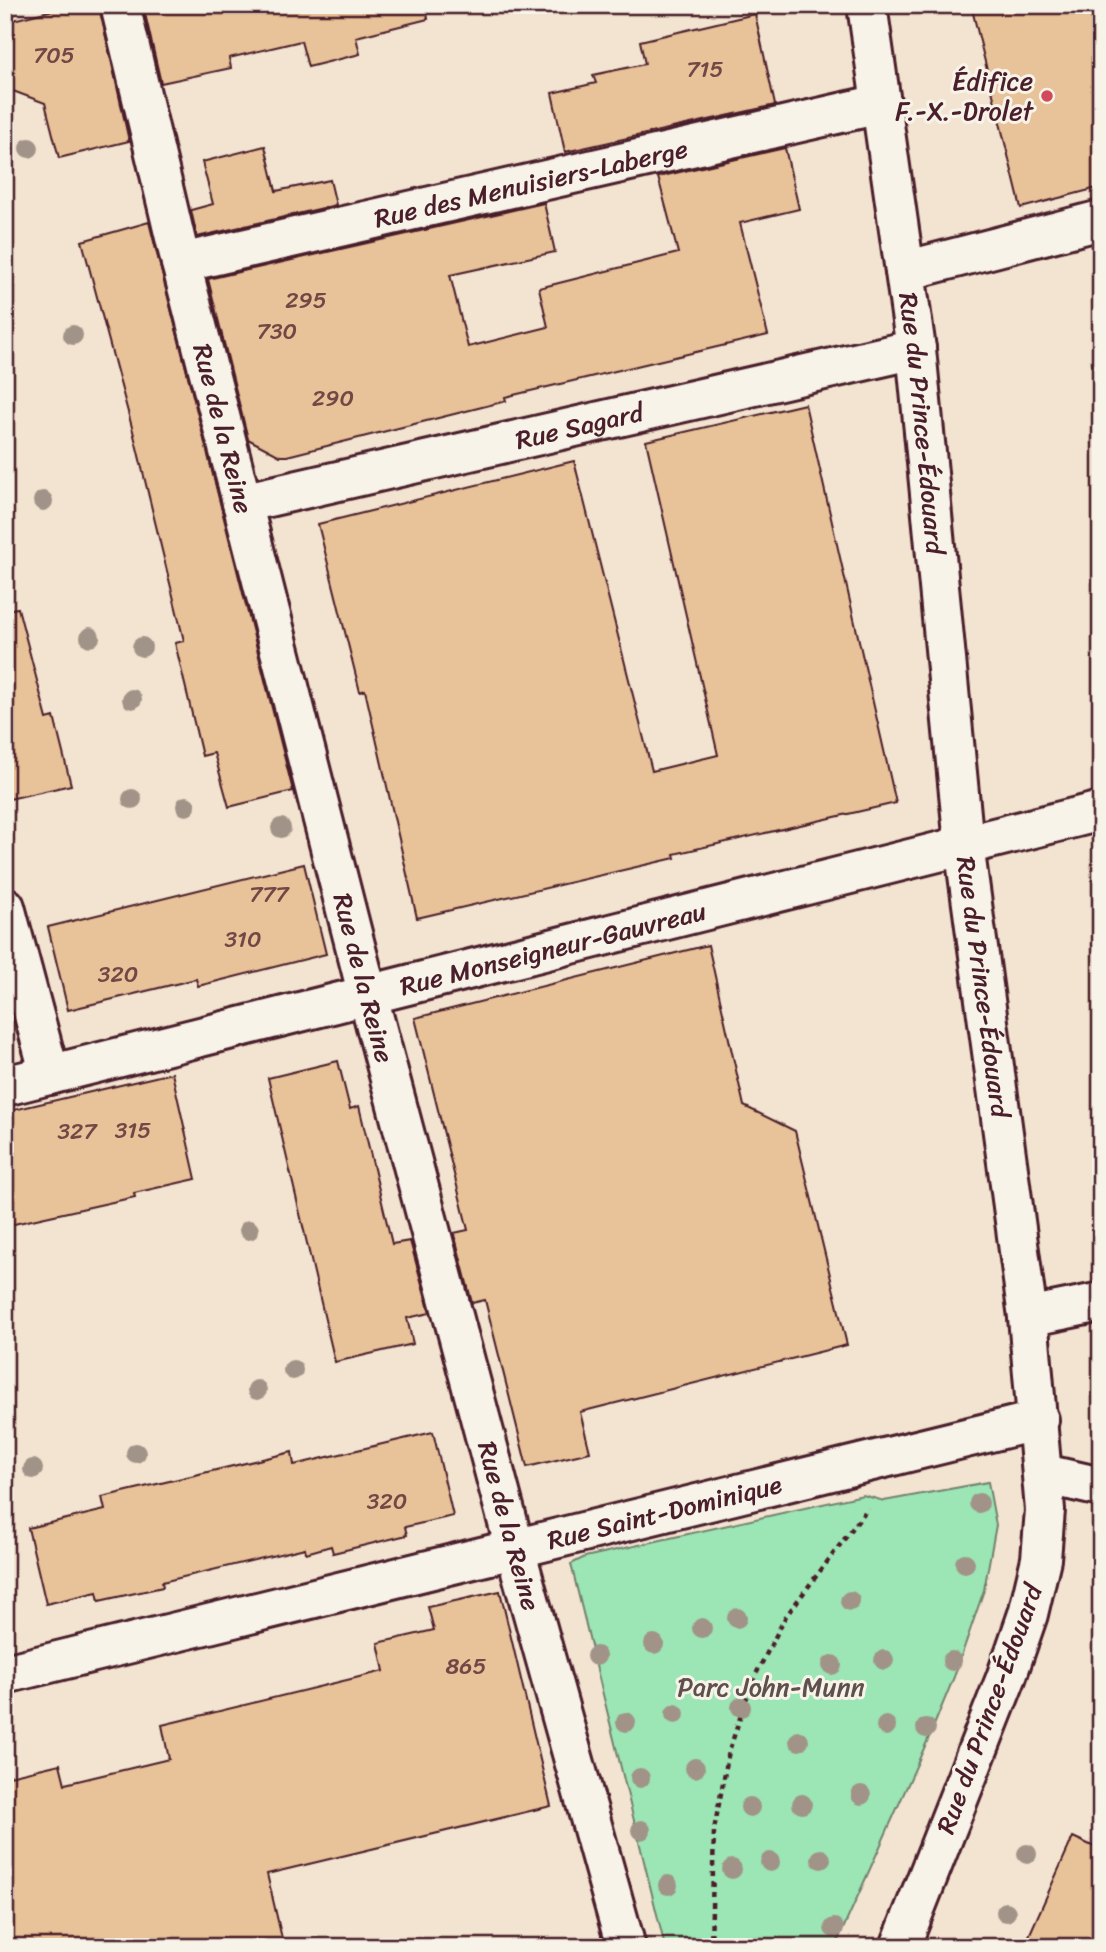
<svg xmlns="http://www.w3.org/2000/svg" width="1106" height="1952" font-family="Sriracha,sans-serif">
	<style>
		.green { fill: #9ce5b4; stroke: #738270; stroke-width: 2 }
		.building { fill: #e8c298; stroke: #4a1f2b; stroke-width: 2 }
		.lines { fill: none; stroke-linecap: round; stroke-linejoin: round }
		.minor-casing { stroke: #4a1f2b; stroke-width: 44 }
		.tertiary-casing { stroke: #4a1f2b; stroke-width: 44 }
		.path { stroke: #4a1f2b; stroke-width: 4.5; stroke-dasharray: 5 5; stroke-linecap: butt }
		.minor { stroke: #f7f3e8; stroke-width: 38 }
		.tertiary { stroke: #f7f3e8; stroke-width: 38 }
		.tree { fill: #a19388 }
		.poi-dot { fill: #d1495b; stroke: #f7f3e8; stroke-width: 2.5 }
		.labels { text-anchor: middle; stroke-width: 6; stroke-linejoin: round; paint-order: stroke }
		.number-label { font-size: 23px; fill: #724846 }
		.poi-label { font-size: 26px; fill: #4a1f2b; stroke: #f7f3e8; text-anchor: end }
		.street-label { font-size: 26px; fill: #4a1f2b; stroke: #f7f3e8 }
		.park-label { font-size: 26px; fill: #5e504d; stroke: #f7f3e8 }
	</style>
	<rect width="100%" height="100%" fill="#f2e4d0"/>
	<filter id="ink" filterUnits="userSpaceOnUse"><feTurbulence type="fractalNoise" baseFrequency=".0143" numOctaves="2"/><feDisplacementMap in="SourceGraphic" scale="14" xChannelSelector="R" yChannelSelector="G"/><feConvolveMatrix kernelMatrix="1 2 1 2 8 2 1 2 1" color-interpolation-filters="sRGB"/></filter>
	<g filter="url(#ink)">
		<path class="green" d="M988 1482 996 1525 984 1590 954 1677 930 1735 835 1947H665L571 1564 585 1557 863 1495 884 1501Z"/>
		<path class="building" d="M73 5H99L129 141 59 158 45 103 5 88V22Z
			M143 5H426L428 19 356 37 360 54 308 67 301 41 229 58 231 68 161 83Z
			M971 5H1101V187L1021 208Z
			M755 14 775 105 565 152 552 93 596 83 593 75 645 64 640 41Z
			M265 146 276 191 330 180 336 205 197 237 191 210 213 204 202 162Z
			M785 148 799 209 740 223 768 335 505 397 506 401 287 456H280L248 439 208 279 544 203 555 252 450 275 468 347 548 327 539 288 678 253 658 177Z
			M149 222 293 791 229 807 214 753 202 756 175 643 184 641 133 431 82 241Z
			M805 404 896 803 674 854 675 858 417 918 365 690 360 692 318 524 574 461 652 771 718 755 646 441Z
			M18 608 47 719 54 717 71 785 5 800V610Z
			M304 864 326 954 198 986 196 979 68 1010 48 927Z
			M708 945 744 1106 795 1131 847 1345 580 1412 590 1452 527 1467 485 1300 472 1303 454 1233 468 1230 415 1018Z
			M338 1061 350 1109 359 1106 392 1244 410 1241 430 1313 407 1318 413 1344 335 1362 268 1078Z
			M172 1073 196 1179 134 1193 135 1197 5 1226V1112Z
			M433 1432 453 1516 405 1527 407 1535 333 1553 331 1546 306 1553 305 1548 162 1582 163 1587 99 1601 97 1592 46 1604 28 1528 105 1510 102 1497 292 1452 294 1465Z
			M500 1591 551 1806 267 1874 284 1947H5V1777L60 1764 65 1784 169 1759 162 1725 384 1671 378 1643 434 1630 428 1607Z
			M1073 1837 1101 1850V1947H1024Z"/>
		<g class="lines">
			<defs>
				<g id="minor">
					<path id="s1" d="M120 5 181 263 368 996 515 1549 626 1947"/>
					<path id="s2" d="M181 263 880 104"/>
					<path d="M905 271 1101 220"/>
					<path id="s3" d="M242 503 916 349"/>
					<path d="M5 907 50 1075"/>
					<path id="s4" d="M5 1086 1101 811"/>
					<path d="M1028 1317 1101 1302"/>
					<path d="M1044 1474 1101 1487"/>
					<path id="s5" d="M5 1674 1039 1420"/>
				</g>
				<g id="tertiary">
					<path id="s6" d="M867 5 916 349 964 845 1028 1317 1045 1510 1041 1559 1028 1614 1006 1678 900 1947"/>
				</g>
			</defs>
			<use href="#minor" class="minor-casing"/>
			<use href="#tertiary" class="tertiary-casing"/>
			<path class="path" d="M711 1947 714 1830 729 1751 752 1682 786 1616 868 1508"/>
			<use href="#minor" class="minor"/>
			<use href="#tertiary" class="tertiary"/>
		</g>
		<g class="tree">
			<circle cx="29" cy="148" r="10"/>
			<circle cx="73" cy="335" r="10"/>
			<circle cx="43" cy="501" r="10"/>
			<circle cx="90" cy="637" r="10"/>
			<circle cx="142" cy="647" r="10"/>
			<circle cx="132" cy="699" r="10"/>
			<circle cx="132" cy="799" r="10"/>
			<circle cx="186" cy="806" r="10"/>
			<circle cx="281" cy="828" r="10"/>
			<circle cx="249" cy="1230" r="10"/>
			<circle cx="293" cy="1370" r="10"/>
			<circle cx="257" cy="1390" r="10"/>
			<circle cx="136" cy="1453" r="10"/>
			<circle cx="33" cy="1469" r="10"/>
			<circle cx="979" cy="1503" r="10"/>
			<circle cx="965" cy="1563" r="10"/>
			<circle cx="850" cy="1601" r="10"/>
			<circle cx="737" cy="1618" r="10"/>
			<circle cx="702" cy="1628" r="10"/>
			<circle cx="654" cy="1644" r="10"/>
			<circle cx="596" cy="1656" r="10"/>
			<circle cx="884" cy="1660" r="10"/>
			<circle cx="952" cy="1661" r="10"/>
			<circle cx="832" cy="1665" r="10"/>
			<circle cx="741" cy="1707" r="10"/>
			<circle cx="675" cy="1714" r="10"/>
			<circle cx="626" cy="1722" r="10"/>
			<circle cx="886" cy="1726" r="10"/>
			<circle cx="926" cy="1728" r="10"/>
			<circle cx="799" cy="1741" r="10"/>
			<circle cx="695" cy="1768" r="10"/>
			<circle cx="640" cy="1778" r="10"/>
			<circle cx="861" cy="1795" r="10"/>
			<circle cx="802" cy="1804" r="10"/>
			<circle cx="750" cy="1807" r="10"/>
			<circle cx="641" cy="1830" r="10"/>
			<circle cx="1027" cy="1854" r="10"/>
			<circle cx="821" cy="1859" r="10"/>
			<circle cx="770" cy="1862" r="10"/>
			<circle cx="732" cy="1869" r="10"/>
			<circle cx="668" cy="1885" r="10"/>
			<circle cx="1006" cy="1912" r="10"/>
			<circle cx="834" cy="1928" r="10"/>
		</g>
	</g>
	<circle class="poi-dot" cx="1047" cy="96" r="7"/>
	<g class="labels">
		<g class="number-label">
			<text x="54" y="63">705</text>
			<text x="705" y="77">715</text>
			<text x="306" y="308">295</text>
			<text x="277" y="339">730</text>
			<text x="333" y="406">290</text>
			<text x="269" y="902">777</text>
			<text x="243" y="947">310</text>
			<text x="118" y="982">320</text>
			<text x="133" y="1138">315</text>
			<text x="77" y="1139">327</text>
			<text x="387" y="1509">320</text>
			<text x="466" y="1674">865</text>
		</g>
		<g class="poi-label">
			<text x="1033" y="90">Édifice<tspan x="1033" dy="30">F.-X.-Drolet</tspan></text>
		</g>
		<g class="street-label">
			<text dy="9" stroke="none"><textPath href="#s2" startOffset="359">Rue des Menuisiers-Laberge</textPath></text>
			<text dy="9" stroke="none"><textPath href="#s6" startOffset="422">Rue du Prince-Édouard</textPath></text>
			<text dy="9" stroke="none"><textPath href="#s3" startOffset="346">Rue Sagard</textPath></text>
			<text dy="9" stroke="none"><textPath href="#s1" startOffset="436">Rue de la Reine</textPath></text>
			<text dy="9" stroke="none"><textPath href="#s4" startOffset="565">Rue Monseigneur-Gauvreau</textPath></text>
			<text dy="9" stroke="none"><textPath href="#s1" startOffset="1003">Rue de la Reine</textPath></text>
			<text dy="9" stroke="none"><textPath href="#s6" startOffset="989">Rue du Prince-Édouard</textPath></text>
			<text dy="9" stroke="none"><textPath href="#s5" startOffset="679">Rue Saint-Dominique</textPath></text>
			<text dy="9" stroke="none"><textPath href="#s1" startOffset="1570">Rue de la Reine</textPath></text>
			<text transform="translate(989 1709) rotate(-70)" y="9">Rue du Prince-Édouard</text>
		</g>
		<g class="park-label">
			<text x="771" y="1696">Parc John-Munn</text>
		</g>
	</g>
	<rect width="1106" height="1952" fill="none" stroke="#f7f3e8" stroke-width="28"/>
	<rect x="14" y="14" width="1078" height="1924" fill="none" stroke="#4a1f2b" stroke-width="2.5" filter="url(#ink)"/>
</svg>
